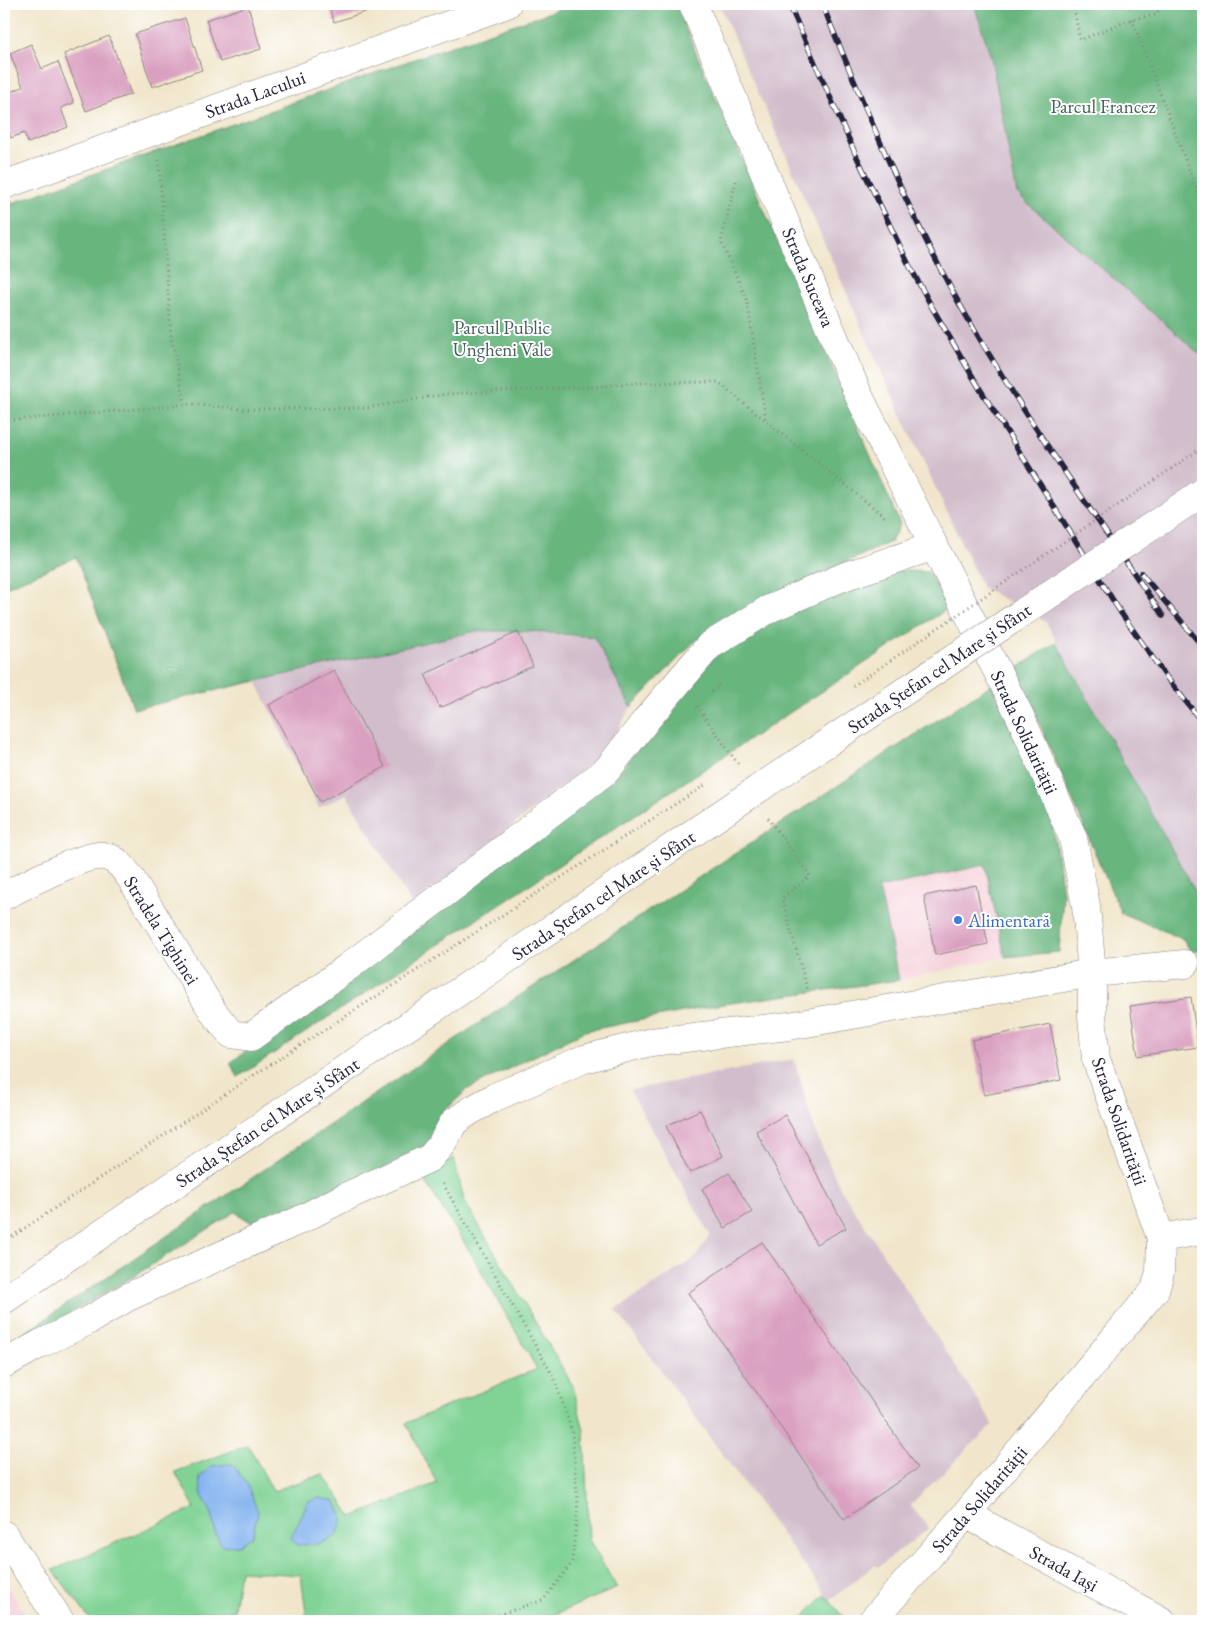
<svg xmlns="http://www.w3.org/2000/svg" width="1207" height="1625" font-family="'EB Garamond',serif">
	<style>
		.built { fill: #f5cfd9 }
		.industrial { fill: #d1bdcb }
		.green { fill: #80d395; stroke: #517a68 }
		.forest { fill: #68b57e; stroke: #456c5c }
		.water { fill: #84b4ef; stroke: #536b95 }
		.building { fill: #daa0c1 }
		.lines { fill: none; stroke-linecap: round; stroke-linejoin: round }
		.minor-casing { stroke: #8a8483; stroke-width: 29 }
		.major-casing { stroke: #8a8483; stroke-width: 29 }
		.path { stroke: #8a8483; stroke-width: 3; stroke-dasharray: 1 4; stroke-linecap: butt }
		.minor { stroke: #fff; stroke-width: 28 }
		.major { stroke: #fff; stroke-width: 28 }
		.rail-casing { stroke: #22223b; stroke-width: 5.5 }
		.rail { stroke: #fff; stroke-width: 4; stroke-dasharray: 11; stroke-linecap: butt }
		.major-bridge-casing { stroke: #8a8483; stroke-width: 29; stroke-linecap: butt }
		.path-bridge { stroke: #8a8483; stroke-width: 3; stroke-dasharray: 1 4; stroke-linecap: butt }
		.major-bridge { stroke: #fff; stroke-width: 28 }
		.shop-dot { fill: #3f7fe0; stroke: #fff; stroke-width: 2 }
		.labels { text-anchor: middle; stroke-width: 4; stroke-linejoin: round; paint-order: stroke }
		.street-label { font-size: 19px; fill: #22223b; stroke: #fff }
		.park-label { font-size: 19px; fill: #43605a; stroke: #fff }
		.shop-label { font-size: 19px; fill: #366cbe; stroke: #fff; text-anchor: start }
	</style>
	<rect width="100%" height="100%" fill="#fff"/>
	<filter id="ink" filterUnits="userSpaceOnUse"><feTurbulence type="fractalNoise" baseFrequency=".02" numOctaves="2"/><feDisplacementMap in="SourceGraphic" scale="10" xChannelSelector="R" yChannelSelector="G"/><feConvolveMatrix kernelMatrix="1 2 1 2 8 2 1 2 1" color-interpolation-filters="sRGB"/></filter>
	<filter id="wash" filterUnits="userSpaceOnUse"><feTurbulence type="fractalNoise" baseFrequency=".0096" numOctaves="4" result="noise"/><feDisplacementMap in="SourceGraphic" scale="20" xChannelSelector="R" yChannelSelector="G"/><feGaussianBlur stdDeviation="1.12" result="paint"/><feColorMatrix in="noise" values="0 0 0 0 0 0 0 0 0 0 0 0 0 0 0 0 0 1.4 0 .05"/><feComposite in="paint" operator="in"/></filter>
	<g filter="url(#wash)">
		<rect width="100%" height="100%" fill="#f1e6cb"/>
		<path class="built" d="M985 865 1005 957 899 980 879 888Z
			M4 1582 30 1621H4Z"/>
		<path class="industrial" d="M719 4H974L991 57 1017 194 1203 357V905L1046 622 982 587 880 369Z
			M476 631H531L594 637 631 707 605 752 412 905 346 794 319 808 256 681Z
			M794 1059 816 1134 839 1186 993 1424 910 1505 929 1528 878 1567 875 1565 830 1600 616 1310 696 1257 710 1235 630 1090Z"/>
		<path class="green" d="M454 1158 464 1200 573 1386 584 1431 589 1540 617 1588 539 1621H307L301 1575 240 1571 232 1621H91L53 1570 195 1508 175 1472 248 1445 273 1491 323 1474 352 1517 437 1483 406 1423 537 1369 469 1250 419 1172Z
			M825 1595 845 1619 843 1621H799Z"/>
		<path class="forest" d="M574 4H675L900 524 891 542 738 611 693 643 631 707 594 637 531 631H476L134 709 76 557 4 588V206L445 48Z
			M974 4H1203V357L1017 194 991 57Z
			M889 570 929 572 947 609 238 1077 230 1063 614 778 722 645 770 618Z
			M1056 642 1203 905V949L1191 952 1183 939 1121 913 1016 669Z
			M992 684 1052 822 1063 893 1059 952 1005 957 985 865 879 888 899 980 724 1004 585 1031 468 1089 438 1117 426 1149 258 1227 235 1212 131 1278 4 1351V1347L510 1002Z"/>
		<path class="water" d="M232 1464 247 1484 258 1512 252 1536 239 1545 222 1546 215 1533 212 1514 202 1495 199 1478 212 1466Z
			M319 1498 335 1501 343 1518 337 1536 318 1544 296 1545 291 1537 302 1516 307 1502Z"/>
		<g id="blocks">
			<path class="building" d="M328 4H390L334 22Z
				M248 6 261 49 220 62 206 20Z
				M185 18 202 70 152 87 135 34Z
				M109 36 131 94 86 111 64 54Z
				M31 44 42 69 58 62 74 103 61 108 68 127 28 143 24 133 11 138 4 119V94L23 87 10 53Z
				M518 632 533 666 440 708 425 674Z
				M334 670 385 767 320 802 269 705Z
				M976 885 988 944 935 955 924 896Z
				M1191 997 1198 1047 1138 1056 1130 1006Z
				M1050 1024 1061 1080 984 1095 972 1040Z
				M700 1110 723 1156 690 1173 666 1126Z
				M785 1115 846 1228 816 1244 756 1131Z
				M729 1173 752 1212 725 1228 702 1189Z
				M762 1242 918 1468 844 1519 688 1293Z"/>
		</g>
	</g>
	<g filter="url(#ink)">
		<use href="#blocks" fill-opacity="0" stroke="#8a8483" stroke-width="1"/>
		<g class="lines">
			<defs>
				<path id="minor" d="M693 4 858 394 934 546 1020 716 1073 838 1086 906 1092 973V1016L1096 1059 1161 1238 1160 1272 1155 1290 966 1514 872 1621
					M4 185 507 4
					M4 896C23 886 85 853 104 856 117 858 125 870 132 880L214 1013 231 1034 251 1037 348 967 607 770 647 719 709 646 769 609 843 577 934 546
					M1161 1238 1195 1232H1203
					M4 1364 40 1344 86 1322 128 1297 300 1220 343 1198 430 1158 441 1145 454 1122 470 1111 495 1097 584 1059 651 1042 789 1026 1092 973 1185 964
					M966 1514 1162 1621
					M4 1535 60 1621"/>
				<path id="major" d="M4 1300 761 787"/>
			</defs>
			<use href="#minor" class="minor-casing"/>
			<use href="#major" class="major-casing"/>
			<path class="path" d="M1073 4 1080 40 1132 19 1155 15 1165 4
				M1132 19 1203 207
				M159 160 171 336 185 404
				M736 181 721 242 747 300 766 421 885 517
				M4 421 193 404 242 409 366 408 446 394 591 387 633 383 718 382 766 421
				M712 692 719 687 717 682
				M697 706 738 764
				M768 818 810 876 782 898 808 992
				M443 1184 554 1378 572 1431 578 1504 572 1563 543 1600 481 1621
				M4 1242 251 1077 705 785
				M4 1499 8 1506"/>
			<use href="#minor" class="minor"/>
			<use href="#major" class="major"/>
			<defs>
				<path id="rail" d="M789 4 855 153 908 263 933 309 980 389 1121 613 1167 678 1203 723
					M822 4C863 102 903 202 955 296 1017 407 1092 511 1163 616
					M1141 573 1203 647"/>
			</defs>
			<use href="#rail" class="rail-casing"/>
			<use href="#rail" class="rail"/>
			<defs>
				<path id="major-bridge" d="M761 787 1203 492"/>
			</defs>
			<use href="#major-bridge" class="major-bridge-casing"/>
			<path class="path-bridge" d="M853 686 1203 447"/>
			<use href="#major-bridge" class="major-bridge"/>
		</g>
	</g>
	<circle class="shop-dot" cx="958" cy="920" r="5"/>
	<g class="labels">
		<g class="street-label">
			<text transform="translate(255 94) rotate(-20)" y="7">Strada Lacului</text>
			<text transform="translate(809 277) rotate(67)" y="7">Strada Suceava</text>
			<text transform="translate(939 668) rotate(-34)" y="7">Strada Ștefan cel Mare și Sfânt</text>
			<text transform="translate(1025 732) rotate(65)" y="7">Strada Solidarității</text>
			<text transform="translate(603 895) rotate(-34)" y="7">Strada Ștefan cel Mare și Sfânt</text>
			<text transform="translate(162 930) rotate(58)" y="7">Stradela Tighinei</text>
			<text transform="translate(1120 1121) rotate(71)" y="7">Strada Solidarității</text>
			<text transform="translate(267 1122) rotate(-34)" y="7">Strada Ștefan cel Mare și Sfânt</text>
			<text transform="translate(979 1499) rotate(-49)" y="7">Strada Solidarității</text>
			<text transform="translate(1064 1568) rotate(29)" y="7">Strada Iași</text>
		</g>
		<g class="park-label">
			<text x="1103" y="113">Parcul Francez</text>
			<text x="502" y="334">Parcul Public<tspan x="502" dy="22">Ungheni Vale</tspan></text>
		</g>
		<g class="shop-label">
			<text x="968" y="927">Alimentară</text>
		</g>
	</g>
	<rect width="1207" height="1625" fill="none" stroke="#fff" stroke-width="20"/>
</svg>
